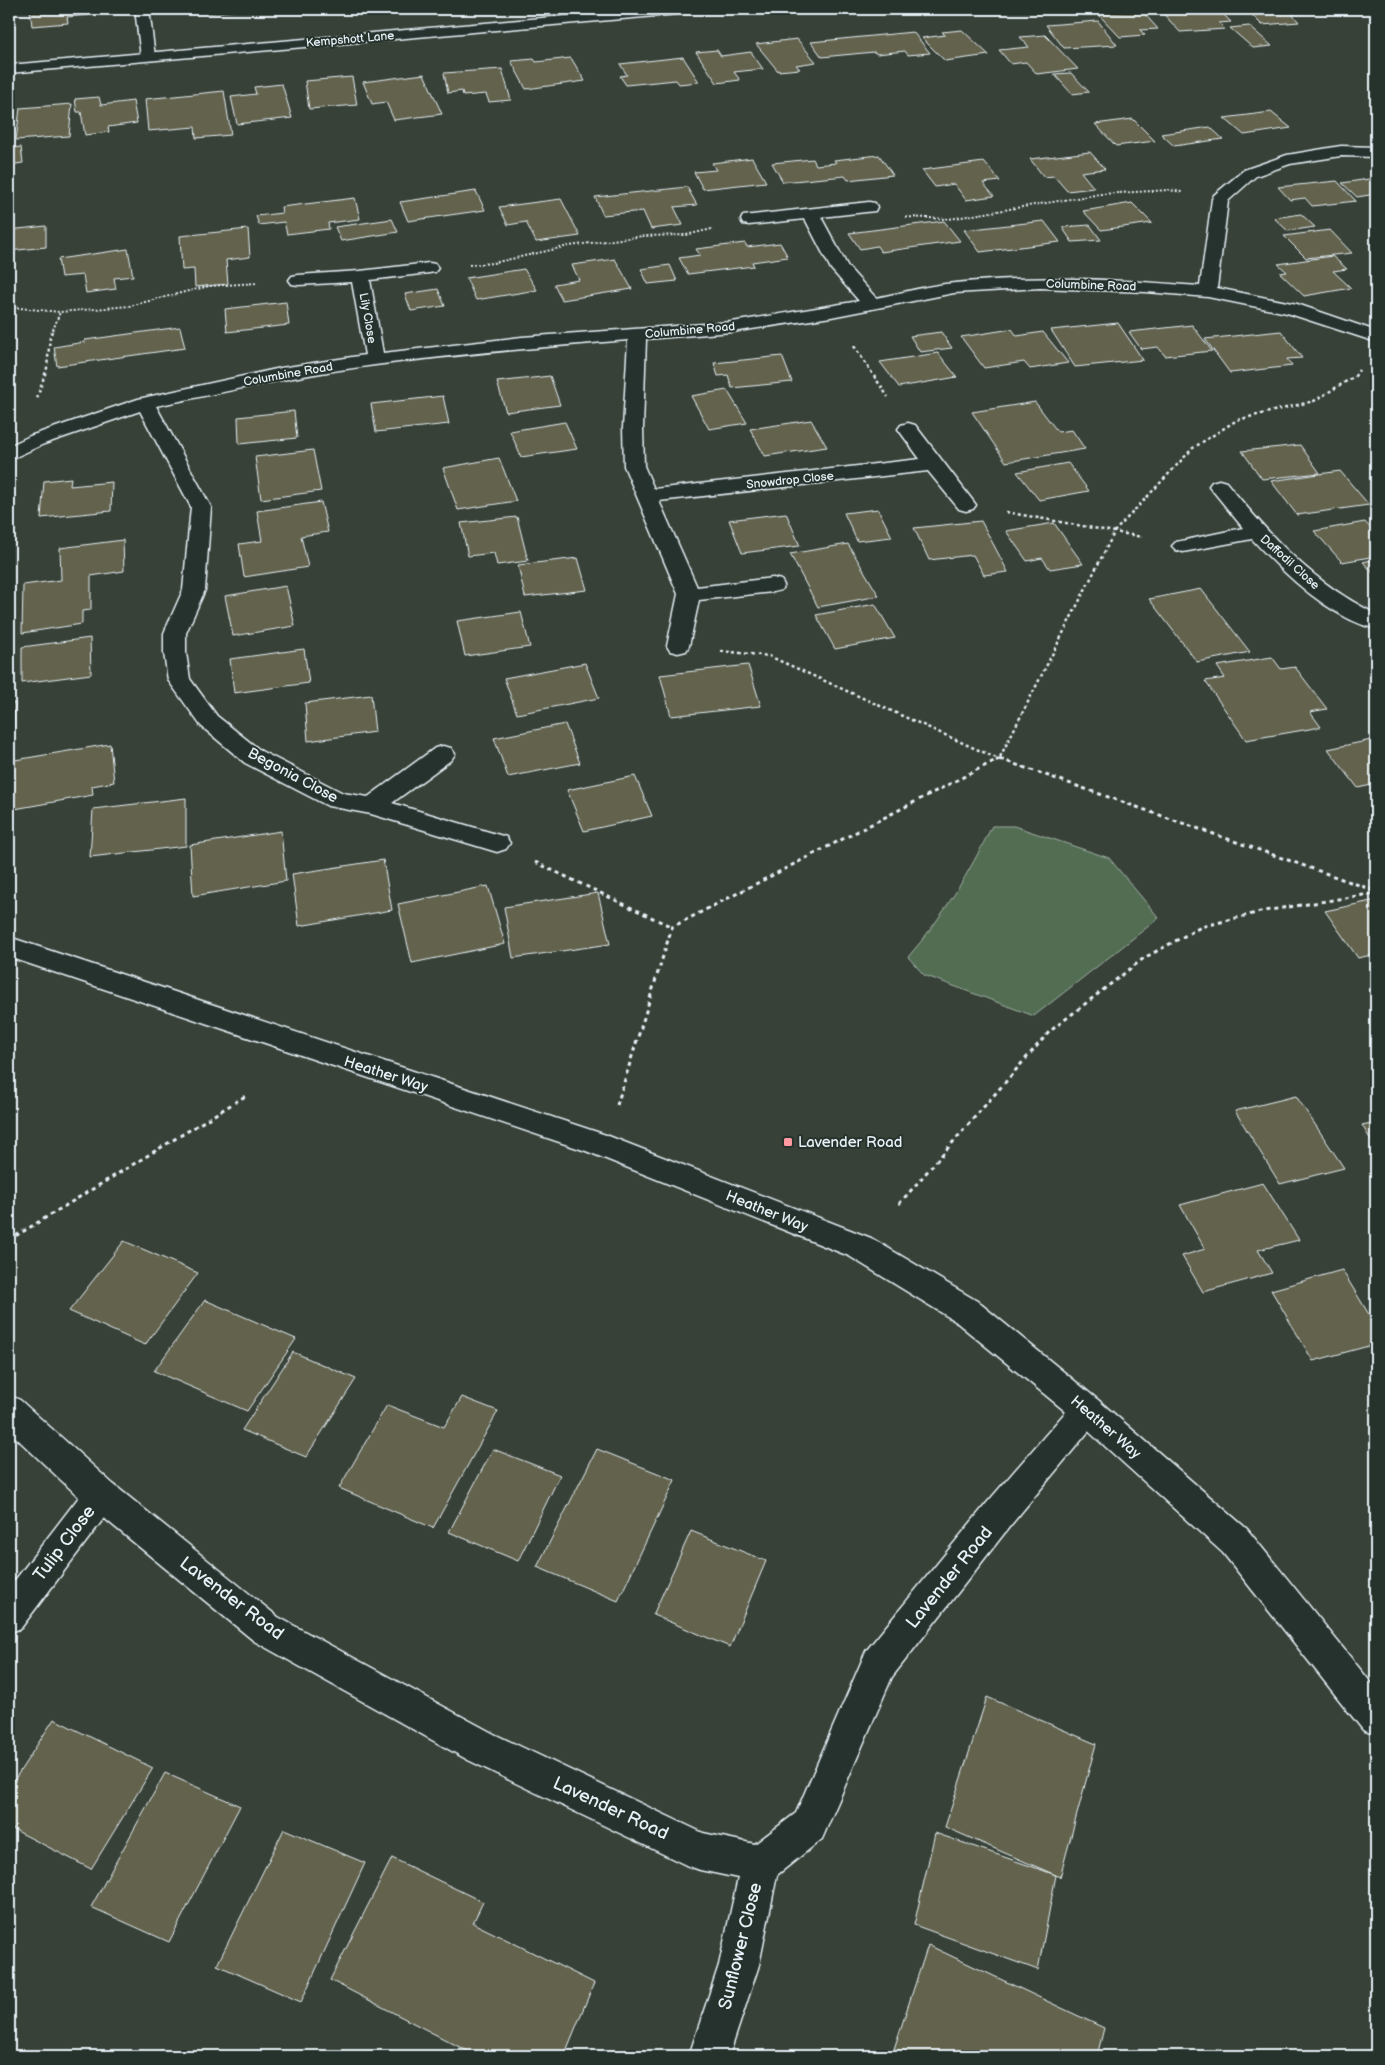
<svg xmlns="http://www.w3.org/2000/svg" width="1385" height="2065" font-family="'Balsamiq Sans',sans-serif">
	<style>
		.green { fill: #536d53; stroke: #9eafa6 }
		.building { fill: #63634e; stroke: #e8f1f8 }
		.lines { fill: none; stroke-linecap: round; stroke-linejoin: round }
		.minor-casing { stroke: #e8f1f8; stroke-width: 3 }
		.tertiary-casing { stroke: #e8f1f8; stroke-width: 3 }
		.path-far2 { stroke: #e8f1f8; stroke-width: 2; stroke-dasharray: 2 2; stroke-linecap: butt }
		.path-far1 { stroke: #e8f1f8; stroke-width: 2.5; stroke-dasharray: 3 3; stroke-linecap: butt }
		.path { stroke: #e8f1f8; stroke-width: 3; stroke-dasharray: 4 4; stroke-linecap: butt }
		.minor { fill: #26332d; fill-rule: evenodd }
		.tertiary { fill: #26332d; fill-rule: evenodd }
		.poi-dot { fill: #ff9aa2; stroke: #26332d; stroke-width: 2 }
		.labels { text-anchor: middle; stroke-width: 4; stroke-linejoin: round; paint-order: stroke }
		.far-street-label { font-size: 12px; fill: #e8f1f8; stroke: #26332d }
		.street-label { font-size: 15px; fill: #e8f1f8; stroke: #26332d }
		.poi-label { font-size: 15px; fill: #e8f1f8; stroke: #26332d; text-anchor: start }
		.near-street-label { font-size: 18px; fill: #e8f1f8; stroke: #26332d }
	</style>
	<rect width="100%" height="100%" fill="#384137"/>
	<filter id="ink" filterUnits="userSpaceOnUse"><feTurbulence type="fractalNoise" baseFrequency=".02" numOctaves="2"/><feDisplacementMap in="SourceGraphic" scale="10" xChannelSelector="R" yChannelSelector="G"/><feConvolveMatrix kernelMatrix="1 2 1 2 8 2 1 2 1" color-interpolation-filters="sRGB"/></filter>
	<g filter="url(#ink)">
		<path class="green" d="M992 826H1014L1109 858 1159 918 1034 1016 924 975 908 957C943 917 969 873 992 826Z"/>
		<path class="building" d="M9 9H15L14 27H9Z
			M30 9H88L89 15 67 17 68 23 32 26Z
			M209 9H269L250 11 249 9 209 13Z
			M1159 9H1218L1231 22 1219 23 1225 29 1180 32Z
			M1246 9H1307L1311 12 1292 14 1299 22 1262 25Z
			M1141 10 1158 29 1140 30 1145 35 1120 37 1098 14Z
			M1098 21 1117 45 1064 48 1046 25Z
			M1249 26 1272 46 1253 48 1230 28Z
			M962 30 989 55 945 61 922 38 945 35 942 32Z
			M913 32 930 53 908 55 905 51 877 54 874 52 822 57 811 42Z
			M1045 35 1078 69 1037 74 1026 62 1011 64 999 50 1029 47 1020 37Z
			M797 39 816 62 796 65 800 69 778 71 756 44Z
			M717 50 721 56 751 52 763 69 734 72 740 80 717 83 696 52Z
			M683 57 699 82 679 84 676 80 626 85 620 76 627 75 620 64Z
			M571 58 585 81 526 89 511 61 534 59 536 62Z
			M502 69 511 100 489 102 486 94 463 96 462 91 448 93 444 73Z
			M1071 73 1089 92 1072 94 1054 74Z
			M424 74 442 114 394 120 386 102 372 104 363 82Z
			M352 77 357 105 309 109 305 81Z
			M282 84 292 118 237 124 231 97 256 94 254 87Z
			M224 91 231 135 196 138 195 127 148 131 145 99Z
			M99 97 101 105 133 101 137 123 108 127 109 132 85 135 81 112H77L75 99Z
			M72 104 69 136 16 140 20 108Z
			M1271 112 1291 128 1244 135 1224 118Z
			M1133 119 1155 141 1116 146 1095 124Z
			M1210 127 1223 139 1174 146 1161 134Z
			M21 147 23 163 9 165V148Z
			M1090 152 1105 169 1081 172 1094 188 1067 191 1054 176 1044 177 1030 159Z
			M879 155 893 175 848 180 845 176 783 182 772 163 813 159 816 165 836 163 834 160Z
			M752 158 766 182 703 189 694 172 716 170 712 163Z
			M984 162 1000 181 983 183 994 196 966 200 954 184 935 187 922 170Z
			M1369 179 1376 186V194L1357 197 1342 183Z
			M1337 181 1356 201 1312 206 1305 198 1290 200 1278 187Z
			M687 187 697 205 674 207 683 225 651 229 643 211 603 215 595 197Z
			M476 191 485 210 408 221 400 202Z
			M355 198 360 219 328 223 329 229 287 234 284 222 259 225 256 216 282 213 281 207Z
			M561 199 580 236 536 242 526 222 508 225 499 207Z
			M1132 203 1152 223 1101 230 1083 211Z
			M1301 214 1315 227 1288 231 1274 218Z
			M392 219 398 232 341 241 335 227Z
			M944 221 960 241 881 252 877 246 860 249 849 233Z
			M1044 221 1060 242 980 252 964 230Z
			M1090 225 1101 240 1072 242 1062 227Z
			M46 226V247L9 251V230Z
			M248 229 250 257 226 260 228 284 195 287 194 269 182 270 180 236Z
			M1330 230 1352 253 1306 258 1284 236Z
			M745 243 747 247 780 243 788 257 752 262 754 266 688 274 679 258 700 255 696 249Z
			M128 249 133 276 114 278 116 289 86 293 83 275 61 277 58 259Z
			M1332 256 1347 269 1333 271 1351 288 1304 296 1280 273 1287 272 1278 264Z
			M615 259 632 289 562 300 554 284 579 280 572 265Z
			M670 265 677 281 648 284 641 269Z
			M524 269 537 290 476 300 466 278Z
			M438 289 445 306 411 311 405 294Z
			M286 302 289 325 227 332 225 309Z
			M1118 323 1143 360 1075 367 1051 330Z
			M1192 325 1212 351 1165 356 1158 347 1141 349 1129 332Z
			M180 327 185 348 57 366 54 347 85 342V340Z
			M1012 329 1017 336 1043 332 1068 363 1030 369 1024 362 984 368 961 337Z
			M1281 331 1302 358 1287 359 1292 366 1230 373 1205 339Z
			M941 332 952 348 920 352 910 336Z
			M938 353 957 377 899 387 880 362Z
			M782 356 792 382 732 388 728 375 718 376 714 363Z
			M550 376 560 405 506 412 497 382Z
			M727 390 747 423 709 429 691 396Z
			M443 396 449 424 376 432 371 404Z
			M1035 402 1058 432 1072 430 1085 449 1006 462 972 412Z
			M294 411 297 438 239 444 238 417Z
			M811 420 827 447 765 456 750 429Z
			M565 422 577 449 521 457 510 431Z
			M1300 445 1320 473 1262 479 1242 451Z
			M313 450 321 491 261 499 255 457Z
			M499 458 516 501 458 510 443 468Z
			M1068 463 1089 491 1039 500 1017 472Z
			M1340 471 1369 505 1297 515 1271 481Z
			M71 478 70 486 112 482 111 511 41 518 44 481Z
			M321 502 328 532 301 536 308 567 244 577 239 544 262 541 257 511Z
			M878 509 892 537 857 541 844 513Z
			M786 513 800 546 742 553 729 520Z
			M517 517 528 561 497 565 494 553 468 556 461 523Z
			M981 521 1008 572 984 575 973 555 929 560 914 528Z
			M1365 522 1376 534V556L1342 562 1314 531Z
			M1054 523 1083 564 1050 569 1042 558 1027 561 1006 531Z
			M123 540 124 571 91 576V610L82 611V624L22 633 23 585 61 580 60 548Z
			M848 544 879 596 818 607 790 554Z
			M578 558 587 590 525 597 518 565Z
			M1376 559V576L1363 562Z
			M286 586 295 626 233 636 225 596Z
			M1201 589 1250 652 1197 662 1149 599Z
			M875 604 895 638 835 649 816 615Z
			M521 612 530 647 465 656 457 621Z
			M90 638 91 674 22 683V647Z
			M304 649 309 683 234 693 230 659Z
			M1272 657 1281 669 1295 667 1327 709 1310 712 1321 727 1246 740 1205 681 1225 678 1217 666Z
			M585 663 599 698 517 714 504 678Z
			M748 665 761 706 671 716 660 675Z
			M371 695 375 732 308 741 305 703Z
			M9 703H15L13 742H9Z
			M565 724 580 763 508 777 494 738Z
			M1376 739V784L1358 788 1328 749Z
			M110 744 114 782 92 786 93 795 9 810V761Z
			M635 776 652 816 584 831 567 790Z
			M186 798V846L90 857 93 809Z
			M281 831 286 881 193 896 190 845Z
			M383 860 392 910 299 926 292 874Z
			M488 886 505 944 412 963 398 904Z
			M598 893 610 944 513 958 504 907Z
			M1376 900V954L1358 958 1325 911Z
			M1296 1096 1344 1168 1280 1184 1235 1111Z
			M1376 1122V1149L1362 1125Z
			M1263 1183 1299 1240 1258 1250 1272 1273 1203 1292 1182 1256 1205 1249 1180 1205Z
			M124 1241 198 1273 145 1345 69 1311Z
			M1342 1270 1376 1326V1344L1313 1361 1271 1290Z
			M205 1300 296 1339 247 1411 154 1371Z
			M293 1352 356 1379 306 1457 242 1430Z
			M462 1397 498 1411 433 1528 339 1488 387 1405 444 1427Z
			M493 1449 560 1475 518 1561 449 1532Z
			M597 1449 675 1480 618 1601 537 1567Z
			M691 1531 766 1561 730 1647 653 1615Z
			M987 1697 1096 1744 1060 1877 945 1827Z
			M54 1719 153 1768 91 1869 9 1827V1788Z
			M165 1773 240 1806 169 1942 91 1907Z
			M284 1829 365 1863 301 2002 217 1965Z
			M935 1833 1056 1875 1038 1970 914 1925Z
			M392 1858 483 1902 473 1923 594 1983 564 2056H477L330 1980Z
			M928 1945 1104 2028 1097 2056H908L894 2049Z"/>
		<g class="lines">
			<defs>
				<path id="minor" d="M135 9H149L155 57 153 60H143L141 57Z
					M1341 146 1376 147V157L1341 156 1290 164 1256 176 1228 201 1217 288 1297 304 1376 331V342L1287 313 1208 297 1146 292 1040 288 954 293 831 317 732 332 646 339 643 428 644 466 654 489 920 459 898 429 901 425 908 423 915 425 976 505 973 509 966 511 959 509 928 471 659 501 697 587 773 578 781 580 784 585 781 590 773 592 699 600 689 646 686 651 678 653 670 651 667 646 678 594 624 466 623 428 628 340C543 347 459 354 375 365 302 374 229 391 156 406L211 507 205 590 186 633V653L190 679 217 716 261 751 343 793 368 797 435 748 443 746 451 748 455 754 451 760 392 803 506 837 510 843 506 849 497 852 371 814 328 806 245 763 201 726 168 680 164 653V633L183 590 191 507 140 411 44 444 9 460V446L30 436 138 399 281 368 365 355 352 282 298 285 292 284 289 280 292 276 298 275 360 271 429 263 435 264 438 268 435 272 429 273 370 280 383 353 522 337 732 322 859 301 831 269 805 219 749 225 743 224 741 220 743 216 869 202 875 203 877 207 875 211 821 217 848 267 876 298C902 293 929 285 955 283 1036 274 1119 280 1200 286L1212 199 1214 195 1244 170 1287 155Z
					M1219 480 1226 482C1270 536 1312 583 1376 614V629C1330 618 1283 573 1252 539L1183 552 1176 550 1172 546 1176 542 1243 528 1209 486 1212 482Z
					M9 1395 20 1400 113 1484 278 1617 494 1734 703 1833 755 1844 796 1813 866 1651 986 1504 1076 1400 1087 1395 1098 1400 1103 1410 1098 1420 1010 1526 892 1677 822 1839 777 1875 759 1965 729 2056H689L719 1965 738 1878 700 1870 686 1865 468 1760 254 1641 104 1518 21 1628 9 1633V1588L79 1497 9 1431Z"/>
				<path id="tertiary" d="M645 9H697L690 13 9 73V65Z
					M9 937 606 1135 871 1238 977 1301 1098 1400 1247 1529 1376 1689V1735L1363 1730 1223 1553 1076 1420 955 1321 849 1256 586 1151 9 957Z"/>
			</defs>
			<use href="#minor" class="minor-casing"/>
			<use href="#tertiary" class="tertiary-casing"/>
			<path class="path-far2" d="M906 217 949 219 1101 194 1169 190 1182 192
				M469 265 493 263 569 246 643 236 686 235 712 229
				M9 307 60 312 129 306 209 286 258 283
				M53 330 60 312"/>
			<path class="path-far1" d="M854 346 888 397
				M37 398 47 368 50 337 53 328
				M1006 512 1142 537
				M721 651 769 656 1003 761
				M996 761 999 759 1115 531 1193 448 1237 420 1314 401 1355 376 1359 370"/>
			<path class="path" d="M1000 759 1376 891
				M535 862 672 927
				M617 1105 672 927 998 759
				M899 1204 1049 1032 1144 958 1201 927 1264 911 1376 893
				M9 1240 247 1095"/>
			<use href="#minor" class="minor"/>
			<use href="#tertiary" class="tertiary"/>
		</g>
	</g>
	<rect class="poi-dot" x="783" y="1137" width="10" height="10" rx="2.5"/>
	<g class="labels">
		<g class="far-street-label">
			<text transform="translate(350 39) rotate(-5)" y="4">Kempshott Lane</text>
			<text transform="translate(1091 285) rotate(2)" y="4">Columbine Road</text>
			<text transform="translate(368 318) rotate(80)" y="4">Lily Close</text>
			<text transform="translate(690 330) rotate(-5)" y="4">Columbine Road</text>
			<text transform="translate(288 374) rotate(-10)" y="4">Columbine Road</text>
			<text transform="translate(790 480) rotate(-6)" y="4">Snowdrop Close</text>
			<text transform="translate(1290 562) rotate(42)" y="4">Daffodil Close</text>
		</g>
		<g class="street-label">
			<text transform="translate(293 775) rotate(28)" y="5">Begonia Close</text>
			<text transform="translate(386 1074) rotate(18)" y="5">Heather Way</text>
			<text transform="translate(767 1211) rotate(22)" y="5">Heather Way</text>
			<text transform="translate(1106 1427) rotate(41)" y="5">Heather Way</text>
		</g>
		<g class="poi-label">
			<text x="798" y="1147">Lavender Road</text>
		</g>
		<g class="near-street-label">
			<text transform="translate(64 1543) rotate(-53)" y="6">Tulip Close</text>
			<text transform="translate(949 1577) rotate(-51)" y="6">Lavender Road</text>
			<text transform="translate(232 1598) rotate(37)" y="6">Lavender Road</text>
			<text transform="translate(611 1808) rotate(25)" y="6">Lavender Road</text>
			<text transform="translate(740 1946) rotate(-76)" y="6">Sunflower Close</text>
		</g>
	</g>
	<rect width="1385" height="2065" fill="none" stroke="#26332d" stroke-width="30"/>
	<rect x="15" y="15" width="1355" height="2035" fill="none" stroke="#e8f1f8" stroke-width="2" filter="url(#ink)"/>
</svg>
